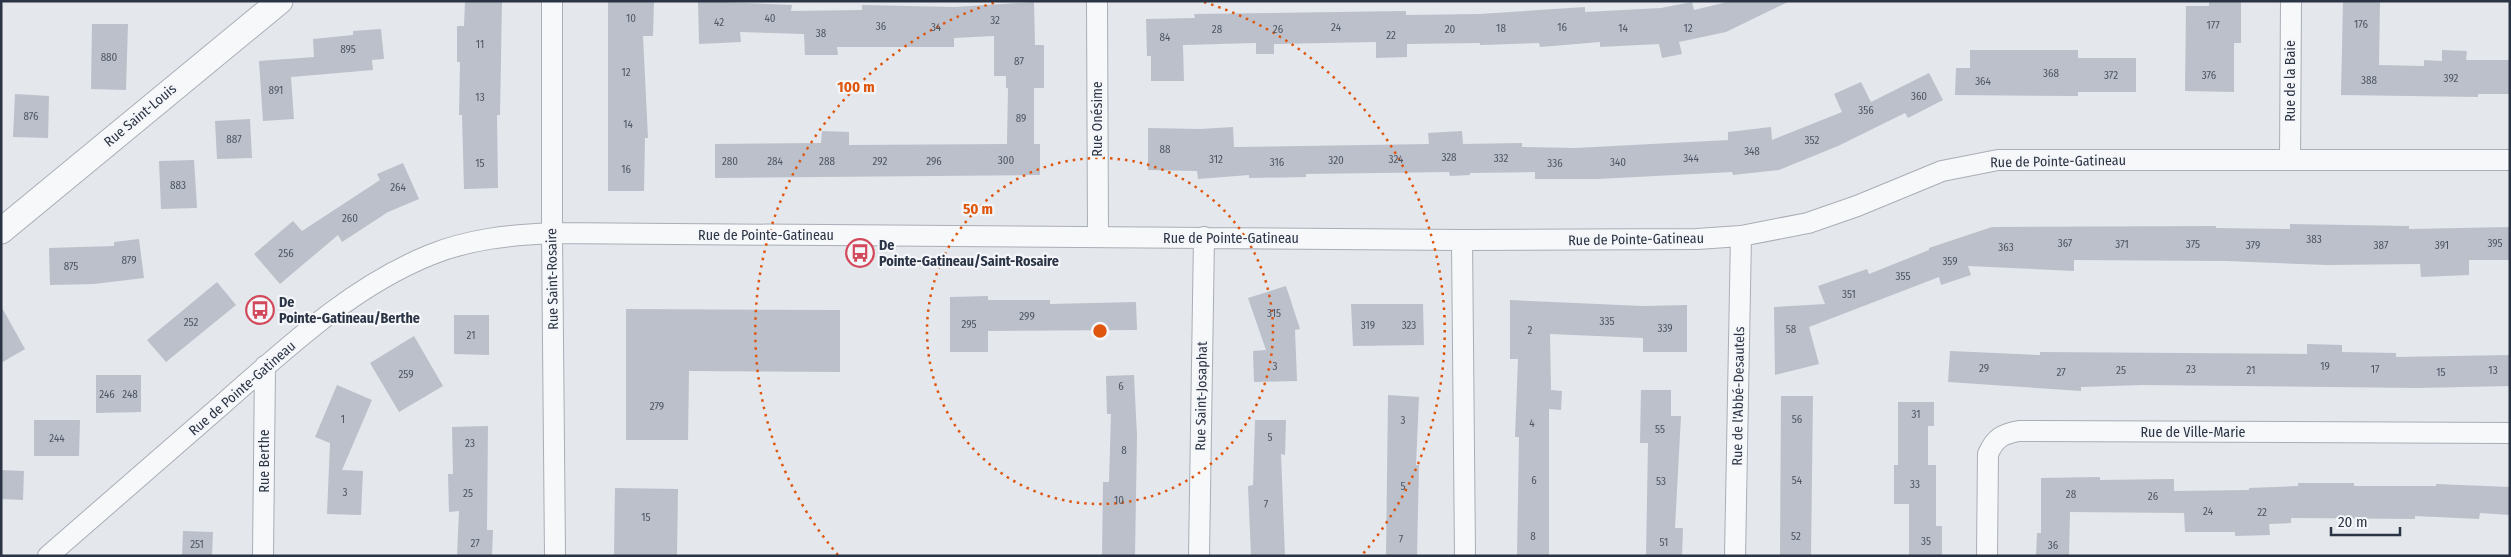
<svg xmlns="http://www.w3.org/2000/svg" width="2511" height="557" font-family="'Fira Sans Condensed',sans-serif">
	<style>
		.building { fill: #bbc0ca }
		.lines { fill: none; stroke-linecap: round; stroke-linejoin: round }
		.minor-casing { stroke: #a9aeb7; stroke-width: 22 }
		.tertiary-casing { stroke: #a9aeb7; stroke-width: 27 }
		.minor { stroke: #f7f8fa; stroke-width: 20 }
		.tertiary { stroke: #f7f8fa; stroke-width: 25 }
		.ring { fill: none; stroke: #df570f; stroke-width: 2.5; stroke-dasharray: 2.5 5 }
		.labels { text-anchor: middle; stroke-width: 4.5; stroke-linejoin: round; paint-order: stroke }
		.number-label { font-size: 11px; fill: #4f5766 }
		.street-label { font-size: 14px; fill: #2b3445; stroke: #f4f6f9 }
		.poi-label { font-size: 14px; font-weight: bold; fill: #2b3445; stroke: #f4f6f9; text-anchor: start }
		.centre { fill: #df570f; stroke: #f4f6f9; stroke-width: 2.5 }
		.ring-label { font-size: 15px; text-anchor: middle; font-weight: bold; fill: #df570f; stroke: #f4f6f9; stroke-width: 4.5; stroke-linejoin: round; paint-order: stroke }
	</style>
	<rect width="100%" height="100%" fill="#e4e7ec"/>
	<path class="building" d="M465 1H502L500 115H497L498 188 464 189 462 115H459L460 62H457V26H464Z
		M608 1H654L653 36H643L648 138H645L644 191H608Z
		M698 1 792 5 791 11 862 10V5L954 7 1034 2 1035 45H1044V88H1034V144H1040V175L715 178V144L821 143 822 131 849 132V145L1007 144 1008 88H1006V76H994V36L954 38V47H837L838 55H805L804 34 740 32 741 42 699 44Z
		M1731 1H1790L1726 32 1679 42 1682 54 1662 58 1659 44 1600 47V42L1540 47 1539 43 1480 45V43L1407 44V57L1376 58V42L1274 44V54H1256V43L1183 45 1184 81H1151V56H1147L1146 19 1195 18 1194 14 1406 11V15L1479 14 1585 7V12L1661 8 1692 2 1694 10Z
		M2209 1H2241V43H2234V92L2185 91 2186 6H2209Z
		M2343 1H2380L2379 65 2424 66V60L2442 61V50L2467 51 2466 60H2510V94H2478V97L2341 95Z
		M92 24H128L126 90 91 89Z
		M381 29 384 59 372 60 373 70 291 77 294 119 263 121 259 61 314 57 313 39 353 35V31Z
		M1970 50H2078V58H2136V92H2078V96L1955 95 1956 68H1970Z
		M1929 73 1943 100 1908 118 1905 113 1838 146 1779 170 1733 175 1732 172 1598 179H1535V172L1470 173V175L1450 176 1449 172 1306 174V177L1249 178V175L1198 179 1197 171 1148 170V128L1200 129 1233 127 1234 147 1429 144 1428 133 1462 131 1463 144 1522 143V147L1575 148 1728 140V132L1771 127 1772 140 1842 112 1834 94 1861 82 1871 102Z
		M15 94 49 96 48 138 13 137Z
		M250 119 252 158 217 159 215 121Z
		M194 160 197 208 161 209 159 161Z
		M403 163 419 199 388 212 342 242 338 235 280 284 254 254 293 221 302 231 380 180 377 174Z
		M2290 224 2409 226V229L2510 227V260H2469V275L2421 277 2420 264 2327 265 2226 261 2074 260V271L1968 266 1971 275 1941 285 1939 277 1809 327 1819 364 1775 375 1774 307 1825 304 1818 286 1867 269 1869 274 1929 250V248L1992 227 2216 226V228L2290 229Z
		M139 239 144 278 94 284 50 285 49 248 114 246V242Z
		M217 282 236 305 166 362 147 340Z
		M1286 286 1300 329 1295 330 1297 381 1254 382 1253 351 1266 350 1248 298Z
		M988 296V300H1050V304L1136 302 1137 330 988 331V352H950V297Z
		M1510 300 1643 306 1687 305V352H1643V338L1550 334 1551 390 1562 391 1561 410 1549 409V556H1517L1519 437H1515L1518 359H1510Z
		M1351 304H1423L1424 345 1353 346Z
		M1 306 25 349 1 363Z
		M626 309 840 310V372L689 371 688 440H626Z
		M454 315H489V355L454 354Z
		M414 336 443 386 399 412 370 363Z
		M2307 344 2342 345V352L2396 353V357L2510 355V386L2418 388 2143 385 2081 387V391L1948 382 1950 351 2040 355V352L2307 354Z
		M96 375H141V412L96 413Z
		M1134 375 1137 436 1135 556H1102L1103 482H1109L1111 414H1107L1106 376Z
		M337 385 372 400 342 470 363 471 361 515 327 514 330 443 315 437Z
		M1641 390H1671V416H1681L1675 528H1683L1682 556H1646L1648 443H1640Z
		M1388 395 1419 397 1416 465H1419L1417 556H1386Z
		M1781 396H1813L1811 556H1780Z
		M1898 402H1934V426H1928V465H1936V526H1942V556H1909V504H1894V465H1898Z
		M34 420H80L79 456H34Z
		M1255 420H1286L1285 455 1281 454 1285 556H1251L1248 486 1253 485Z
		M488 426 487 530H493L492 556H457L459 511 449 512 448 474H453L452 427Z
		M1 470 24 471 23 500 1 499Z
		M2100 477V480L2174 479V491L2249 490V488L2298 486V483H2354V486H2436V484L2510 487V515L2480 513 2479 519 2415 516V519L2291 518V523L2269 524 2270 535 2235 536V532H2185L2184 513 2070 512 2069 556H2036L2037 533H2041V478Z
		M615 488 678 489 677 556H614Z
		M183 531 213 532 212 556H182Z"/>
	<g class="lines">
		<defs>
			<path id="minor" d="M552 1V233L555 556
				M1097 1 1098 237
				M2290 160 2291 1
				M1462 240 1465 556
				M48 556C107 504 166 453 225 402 288 347 351 287 430 255 469 239 510 235 552 233L1462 240 1697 239 1741 236 1808 223 1857 206 1942 171 1998 160H2510
				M263 556 265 366
				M1199 556 1204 237
				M1735 556 1741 236
				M1987 556 1988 454C1995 438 2002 434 2019 431L2510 433"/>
			<path id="tertiary" d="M1 231 280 1"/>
		</defs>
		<use href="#minor" class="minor-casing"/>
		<use href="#tertiary" class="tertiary-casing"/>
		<use href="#minor" class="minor"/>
		<use href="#tertiary" class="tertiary"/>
	</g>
	<g class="ring">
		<circle cx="1100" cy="331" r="173"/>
		<path d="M838 555A345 345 0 0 1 996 2M1204 2A345 345 0 0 1 1362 555"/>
	</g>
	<defs>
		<symbol id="bus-ring" viewBox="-11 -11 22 22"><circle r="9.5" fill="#f4f6f9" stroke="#d1495b" stroke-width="1.5"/><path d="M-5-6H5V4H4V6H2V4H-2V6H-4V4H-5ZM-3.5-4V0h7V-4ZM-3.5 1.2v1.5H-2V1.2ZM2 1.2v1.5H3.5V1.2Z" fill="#d1495b"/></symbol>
	</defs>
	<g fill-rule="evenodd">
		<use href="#bus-ring" x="844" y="237" width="32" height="32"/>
		<use href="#bus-ring" x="244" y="294" width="32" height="32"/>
	</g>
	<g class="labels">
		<g class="number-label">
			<text x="631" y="22">10</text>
			<text x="770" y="22">40</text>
			<text x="995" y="24">32</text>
			<text x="719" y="26">42</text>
			<text x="2361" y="28">176</text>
			<text x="2213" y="29">177</text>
			<text x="881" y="30">36</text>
			<text x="936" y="31">34</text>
			<text x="1336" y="31">24</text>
			<text x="1562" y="31">16</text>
			<text x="1501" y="32">18</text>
			<text x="1623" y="32">14</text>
			<text x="1688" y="32">12</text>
			<text x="1217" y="33">28</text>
			<text x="1278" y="33">26</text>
			<text x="1450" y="33">20</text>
			<text x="821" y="37">38</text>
			<text x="1391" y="39">22</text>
			<text x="1165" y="41">84</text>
			<text x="480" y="48">11</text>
			<text x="348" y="53">895</text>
			<text x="109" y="61">880</text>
			<text x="1019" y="65">87</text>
			<text x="626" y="76">12</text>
			<text x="2051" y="77">368</text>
			<text x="2111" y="79">372</text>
			<text x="2209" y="79">376</text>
			<text x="2451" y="82">392</text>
			<text x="2369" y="84">388</text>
			<text x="1983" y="85">364</text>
			<text x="276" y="94">891</text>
			<text x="1919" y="100">360</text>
			<text x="480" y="101">13</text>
			<text x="1866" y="114">356</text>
			<text x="31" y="120">876</text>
			<text x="1021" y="122">89</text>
			<text x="628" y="128">14</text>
			<text x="234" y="143">887</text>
			<text x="1812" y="144">352</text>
			<text x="1165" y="153">88</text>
			<text x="1752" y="155">348</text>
			<text x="1449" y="161">328</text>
			<text x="1501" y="162">332</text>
			<text x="1691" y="162">344</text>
			<text x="1216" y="163">312</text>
			<text x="1396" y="163">324</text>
			<text x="1006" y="164">300</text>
			<text x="1336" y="164">320</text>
			<text x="730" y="165">280</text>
			<text x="775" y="165">284</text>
			<text x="827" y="165">288</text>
			<text x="880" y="165">292</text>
			<text x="934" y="165">296</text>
			<text x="1277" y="166">316</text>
			<text x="1618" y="166">340</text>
			<text x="480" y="167">15</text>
			<text x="1555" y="167">336</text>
			<text x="626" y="173">16</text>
			<text x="178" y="189">883</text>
			<text x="398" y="191">264</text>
			<text x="350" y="222">260</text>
			<text x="2314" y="243">383</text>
			<text x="2065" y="247">367</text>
			<text x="2495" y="247">395</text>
			<text x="2122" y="248">371</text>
			<text x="2193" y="248">375</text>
			<text x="2253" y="249">379</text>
			<text x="2381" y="249">387</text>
			<text x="2442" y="249">391</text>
			<text x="2006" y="251">363</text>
			<text x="286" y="257">256</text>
			<text x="129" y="264">879</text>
			<text x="1950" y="265">359</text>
			<text x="71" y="270">875</text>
			<text x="1903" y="280">355</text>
			<text x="1849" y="298">351</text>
			<text x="1274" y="317">315</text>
			<text x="1027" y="320">299</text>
			<text x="1607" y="325">335</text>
			<text x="191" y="326">252</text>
			<text x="969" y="328">295</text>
			<text x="1368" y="329">319</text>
			<text x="1409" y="329">323</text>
			<text x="1665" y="332">339</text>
			<text x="1791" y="333">58</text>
			<text x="1530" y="334">2</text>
			<text x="471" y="339">21</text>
			<text x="1275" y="370">3</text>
			<text x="2325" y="370">19</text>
			<text x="1984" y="372">29</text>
			<text x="2191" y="373">23</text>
			<text x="2375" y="373">17</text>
			<text x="2121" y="374">25</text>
			<text x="2251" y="374">21</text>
			<text x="2493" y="374">13</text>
			<text x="2061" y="376">27</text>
			<text x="2441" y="376">15</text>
			<text x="406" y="378">259</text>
			<text x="1121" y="390">6</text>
			<text x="107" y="398">246</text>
			<text x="130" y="398">248</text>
			<text x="657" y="410">279</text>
			<text x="1916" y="418">31</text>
			<text x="343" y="423">1</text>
			<text x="1797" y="423">56</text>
			<text x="1403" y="424">3</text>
			<text x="1532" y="427">4</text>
			<text x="1660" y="433">55</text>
			<text x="1270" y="441">5</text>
			<text x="57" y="442">244</text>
			<text x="470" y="447">23</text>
			<text x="1124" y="454">8</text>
			<text x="1534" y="484">6</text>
			<text x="1797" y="484">54</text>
			<text x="1661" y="485">53</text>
			<text x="1915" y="488">33</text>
			<text x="1403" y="490">5</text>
			<text x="345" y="496">3</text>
			<text x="468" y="497">25</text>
			<text x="2071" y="498">28</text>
			<text x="2153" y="500">26</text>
			<text x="1119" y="504">10</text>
			<text x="1266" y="508">7</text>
			<text x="2208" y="515">24</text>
			<text x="2262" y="516">22</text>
			<text x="646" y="521">15</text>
			<text x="1533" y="540">8</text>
			<text x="1796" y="540">52</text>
			<text x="1401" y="543">7</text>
			<text x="1926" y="545">35</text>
			<text x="1664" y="546">51</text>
			<text x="475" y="547">27</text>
			<text x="197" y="548">251</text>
			<text x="2053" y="549">36</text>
		</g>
		<g class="street-label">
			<text transform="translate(2290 81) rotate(-90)" y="5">Rue de la Baie</text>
			<text transform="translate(140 115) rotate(-40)" y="5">Rue Saint-Louis</text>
			<text transform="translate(1097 119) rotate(-90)" y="5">Rue Onésime</text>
			<text transform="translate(2058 161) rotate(-1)" y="5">Rue de Pointe-Gatineau</text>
			<text x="766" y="240">Rue de Pointe-Gatineau</text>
			<text x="1231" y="243">Rue de Pointe-Gatineau</text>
			<text transform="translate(1636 239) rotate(-1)" y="5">Rue de Pointe-Gatineau</text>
			<text transform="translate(552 279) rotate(-91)" y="5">Rue Saint-Rosaire</text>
			<text transform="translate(242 388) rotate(-41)" y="5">Rue de Pointe-Gatineau</text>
			<text transform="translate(1201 396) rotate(-89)" y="5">Rue Saint-Josaphat</text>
			<text transform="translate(1738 396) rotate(-89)" y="5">Rue de l'Abbé-Desautels</text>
			<text x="2193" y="437">Rue de Ville-Marie</text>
			<text transform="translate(264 461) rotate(-90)" y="5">Rue Berthe</text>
		</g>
		<g class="poi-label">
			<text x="879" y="250">De<tspan x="879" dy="16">Pointe-Gatineau/Saint-Rosaire</tspan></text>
			<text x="279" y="307">De<tspan x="279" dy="16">Pointe-Gatineau/Berthe</tspan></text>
		</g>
	</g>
	<circle cx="1100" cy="331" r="8" class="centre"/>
	<g class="ring-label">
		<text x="856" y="92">100 m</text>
		<text x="978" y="214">50 m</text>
	</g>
	<rect width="2511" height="557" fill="none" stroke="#2b3445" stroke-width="5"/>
	<path d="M2331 527v8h69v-8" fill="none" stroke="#2b3445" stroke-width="2.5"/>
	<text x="2338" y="527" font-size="15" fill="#2b3445" stroke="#f4f6f9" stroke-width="4" paint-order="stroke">20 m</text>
</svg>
